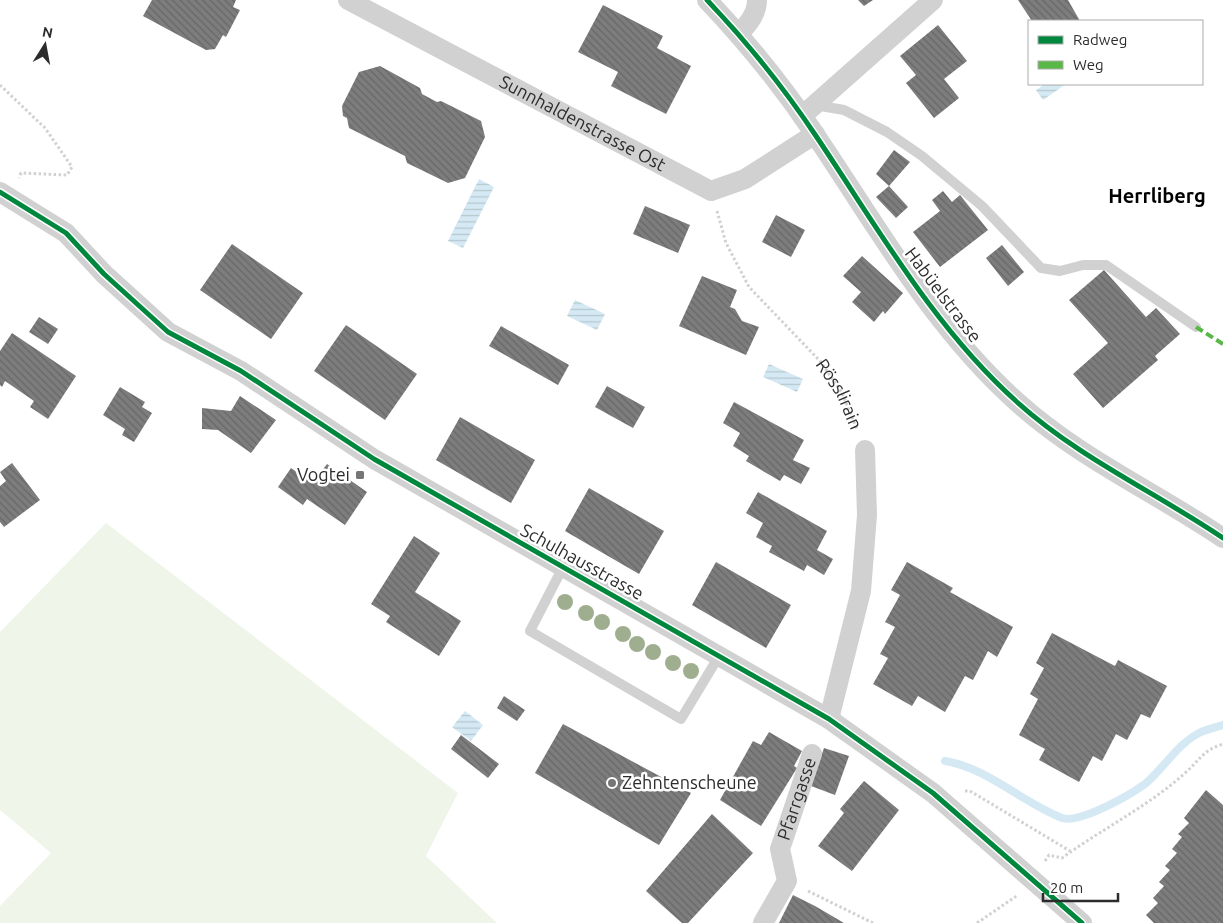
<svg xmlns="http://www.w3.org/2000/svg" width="1223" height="923" font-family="Ubuntu,sans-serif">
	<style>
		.grass { fill: #f0f5ea }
		.water { fill: url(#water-rules) }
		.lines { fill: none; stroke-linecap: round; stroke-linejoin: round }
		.stream { stroke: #d4e9f3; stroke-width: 8 }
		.building { fill: url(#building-back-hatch) }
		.path { stroke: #d1d1d1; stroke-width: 3; stroke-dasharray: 2.5 2.5; stroke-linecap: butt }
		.lane { stroke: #d1d1d1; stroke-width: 10 }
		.street { stroke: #d1d1d1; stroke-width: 20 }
		.quiet { stroke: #58b947; stroke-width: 4; stroke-dasharray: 8 4; stroke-linecap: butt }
		.cycleway-casing { stroke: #fff; stroke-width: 8 }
		.cycleway { stroke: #00873e; stroke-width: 5 }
		.tree { fill: #a0ae90 }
		.poi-dot { fill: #767676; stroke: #fff; stroke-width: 2 }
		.labels { text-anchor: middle; stroke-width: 5; stroke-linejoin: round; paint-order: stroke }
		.street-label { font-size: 18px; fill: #2c2c2c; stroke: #fff }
		.poi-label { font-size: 18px; fill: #2c2c2c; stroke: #fff; text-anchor: end }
		.quarter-label { font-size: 20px; font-weight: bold; fill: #000; stroke: #fff }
	</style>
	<defs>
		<pattern id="water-rules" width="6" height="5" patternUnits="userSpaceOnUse" patternTransform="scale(1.25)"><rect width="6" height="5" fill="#d4e9f3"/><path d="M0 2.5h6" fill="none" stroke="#b6c8d0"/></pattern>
		<pattern id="building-back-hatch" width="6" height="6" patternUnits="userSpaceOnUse" patternTransform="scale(1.25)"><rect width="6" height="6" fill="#7d7d7d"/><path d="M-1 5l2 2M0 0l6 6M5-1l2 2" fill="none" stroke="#676767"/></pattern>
	</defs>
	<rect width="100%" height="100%" fill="#fff"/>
	<path class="grass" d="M106 523 458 793 426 856 497 923H0V906L51 853 0 810V632Z"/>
	<path class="water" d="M1045 84H1066L1043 100 1036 90Z
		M479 179 494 187 463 248 448 241Z
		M575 300 605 314 597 330 567 316Z
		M769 364 803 379 797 392 763 377Z
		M465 711 483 725 471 741 452 727Z"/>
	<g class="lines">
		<path class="stream" d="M945 761C988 768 1021 802 1062 818 1079 824 1130 795 1145 784 1164 768 1178 743 1201 732 1208 729 1216 727 1223 725"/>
	</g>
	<path class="building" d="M152 0H236L233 7 240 10 226 37 223 35 215 49 206 50 143 16Z
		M858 0H873L864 6Z
		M1018 0H1068L1080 21H1032Z
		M603 5 663 36 657 48 691 66 666 114 611 86 618 72 578 52Z
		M938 25 967 61 944 79 959 98 934 118 906 83 916 75 900 56Z
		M380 66 420 88 422 94 437 102 441 101 481 121 485 137 465 178 448 183 407 163 405 156 349 128 347 118 343 116 342 106 359 72Z
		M894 150 910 162 889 186 908 207 896 218 876 197 889 186 876 174Z
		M943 191 952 202 960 195 988 230 940 267 913 232 940 211 932 200Z
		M645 206 690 225 678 253 633 234Z
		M776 215 805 230 791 257 762 242Z
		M232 244 303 293 271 339 200 290Z
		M1002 245 1024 272 1008 286 986 258Z
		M862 256 903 293 885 314 883 311 874 322 852 302 861 292 843 276Z
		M1104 270 1146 317 1156 308 1180 334 1155 356 1158 360 1103 408 1073 374 1108 343 1069 300Z
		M702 276 737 290 730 307 735 309 742 321 759 327 746 355 679 326Z
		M39 317 58 329 48 344 29 332Z
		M346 325 417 374 385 420 314 371Z
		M501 326 569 365 558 385 489 346Z
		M12 333 76 376 48 419 30 407 34 401 5 381 2 387 0 385V351Z
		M607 386 645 407 633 428 595 407Z
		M120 387 145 402 142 407 152 413 134 442 122 435 125 429 103 415Z
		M240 396 276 420 251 453 218 430 202 429V408L231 411Z
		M734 402 804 440 793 460 810 468 801 484 784 475 780 481 746 461 749 456 733 446 740 433 723 423Z
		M460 417 535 460 511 503 436 460Z
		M12 463 40 500 4 527 0 522V486L6 481 0 472Z
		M327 464 367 492 345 525 307 499 303 505 278 487 291 468 313 483Z
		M589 488 664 531 639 574 565 531Z
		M758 492 827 531 817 550 833 559 824 575 807 565 804 571 769 552 772 546 756 537 763 523 746 513Z
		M414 536 440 553 415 592 461 621 439 656 386 622 390 616 371 604Z
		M716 562 791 605 766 648 692 605Z
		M907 562 953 588 950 592 1013 627 997 657 988 651 973 680 965 676 945 712 918 696 912 706 873 684 888 658 880 654 895 627 885 622 900 595 891 590Z
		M1052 633 1115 666 1118 660 1167 686 1150 718 1141 714 1127 740 1116 734 1102 761 1093 756 1079 782 1039 760 1045 749 1019 735 1038 699 1030 694 1044 668 1036 663Z
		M504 696 525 710 517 721 497 708Z
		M563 724 691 793 659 845 535 773Z
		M769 732 802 751 794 766 797 768 761 826 720 800 753 741 761 745Z
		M461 735 499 764 488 778 451 749Z
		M824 748 849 756 835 795 811 786Z
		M864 781 899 810 852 871 818 846 844 813 840 809Z
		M1206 790 1223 805V923H1154L1146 915 1158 903 1153 898 1164 886 1159 882 1170 870 1165 866 1177 853 1172 849 1182 837 1178 834 1189 823 1184 818Z
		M712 814 753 853 688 923H682L646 891Z
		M793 895 815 906 844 923H779Z"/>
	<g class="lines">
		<g class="path">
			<path d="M0 85 45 128 72 167 67 175 21 173 19 178"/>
			<path id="s1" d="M717 211 726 243 749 287 820 361 842 393 857 429"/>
			<path d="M965 791H970L1070 851"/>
			<path d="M1045 861 1049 855 1062 858C1102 829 1147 807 1184 774 1199 761 1203 750 1223 744"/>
			<path d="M808 891 873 923"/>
			<path d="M977 923 1018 895"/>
		</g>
		<path class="lane" d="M815 105 844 110 887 132 922 156 982 206 1041 268 1060 271 1083 265H1106L1196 327
			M563 567 530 631 681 719 719 656"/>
		<g class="street">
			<path id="s2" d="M348 0 711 191 745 179 815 134"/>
			<path d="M707 0C747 42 784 88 816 136 878 228 934 328 1017 402 1079 458 1155 492 1223 538"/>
			<path d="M739 34C748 24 757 14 757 0"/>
			<path d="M802 116 933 0"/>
			<path d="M0 192 66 233 104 274 168 332 241 371 374 459 829 719 933 793 1082 923"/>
			<path d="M829 719 861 591 867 515 865 450"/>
			<path id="s3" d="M763 923 787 881 780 849 812 754"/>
		</g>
		<path class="quiet" d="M1196 327 1223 344"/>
		<defs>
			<path id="cycleway" d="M707 0C747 42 784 88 816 136 878 228 934 328 1017 402 1079 458 1155 492 1223 538
				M0 192 66 233 104 274 168 332 241 371 374 459 829 719 933 793 1082 923"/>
		</defs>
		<use href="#cycleway" class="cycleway-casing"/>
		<use href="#cycleway" class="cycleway"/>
	</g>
	<g class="tree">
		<circle cx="565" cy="602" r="8"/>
		<circle cx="586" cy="613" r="8"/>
		<circle cx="602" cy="622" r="8"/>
		<circle cx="623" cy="634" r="8"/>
		<circle cx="637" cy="644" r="8"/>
		<circle cx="653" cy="652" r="8"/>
		<circle cx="673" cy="663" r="8"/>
		<circle cx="691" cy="671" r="8"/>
	</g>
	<g class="poi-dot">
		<rect x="355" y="470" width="10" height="10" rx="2.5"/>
		<circle cx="612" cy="783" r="5"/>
	</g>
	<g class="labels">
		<g class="street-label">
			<text dy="6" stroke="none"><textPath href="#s2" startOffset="265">Sunnhaldenstrasse Ost</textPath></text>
			<text transform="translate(943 295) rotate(53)" y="6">Habüelstrasse</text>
			<text dy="6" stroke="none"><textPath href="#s1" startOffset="224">Rösslirain</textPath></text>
			<text transform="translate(582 562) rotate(29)" y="6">Schulhausstrasse</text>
			<text dy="6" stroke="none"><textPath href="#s3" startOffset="134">Pfarrgasse</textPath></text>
		</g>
		<g class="poi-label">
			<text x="350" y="481">Vogtei</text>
			<text x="622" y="789" text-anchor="start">Zehntenscheune</text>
		</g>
		<g class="quarter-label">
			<text x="1157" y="203">Herrliberg</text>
		</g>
	</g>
	<rect x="1028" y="20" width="175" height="65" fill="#ffffff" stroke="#ababab"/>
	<rect x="1038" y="36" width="25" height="8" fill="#00873e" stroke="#ababab"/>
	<text x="1073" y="45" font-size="15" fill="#2c2c2c">Radweg</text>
	<rect x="1038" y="61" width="25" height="8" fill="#58b947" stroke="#ababab"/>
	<text x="1073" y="70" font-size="15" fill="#2c2c2c">Weg</text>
	<g transform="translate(45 45) rotate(11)" stroke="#ffffff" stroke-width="4" paint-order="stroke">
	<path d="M0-4L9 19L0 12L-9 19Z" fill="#2c2c2c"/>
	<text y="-8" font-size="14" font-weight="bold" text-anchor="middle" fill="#2c2c2c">N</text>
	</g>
	<path d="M1043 893v8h75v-8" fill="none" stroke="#2c2c2c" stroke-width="2.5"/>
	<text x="1050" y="893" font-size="15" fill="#2c2c2c" stroke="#ffffff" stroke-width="4" paint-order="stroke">20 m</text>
</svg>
